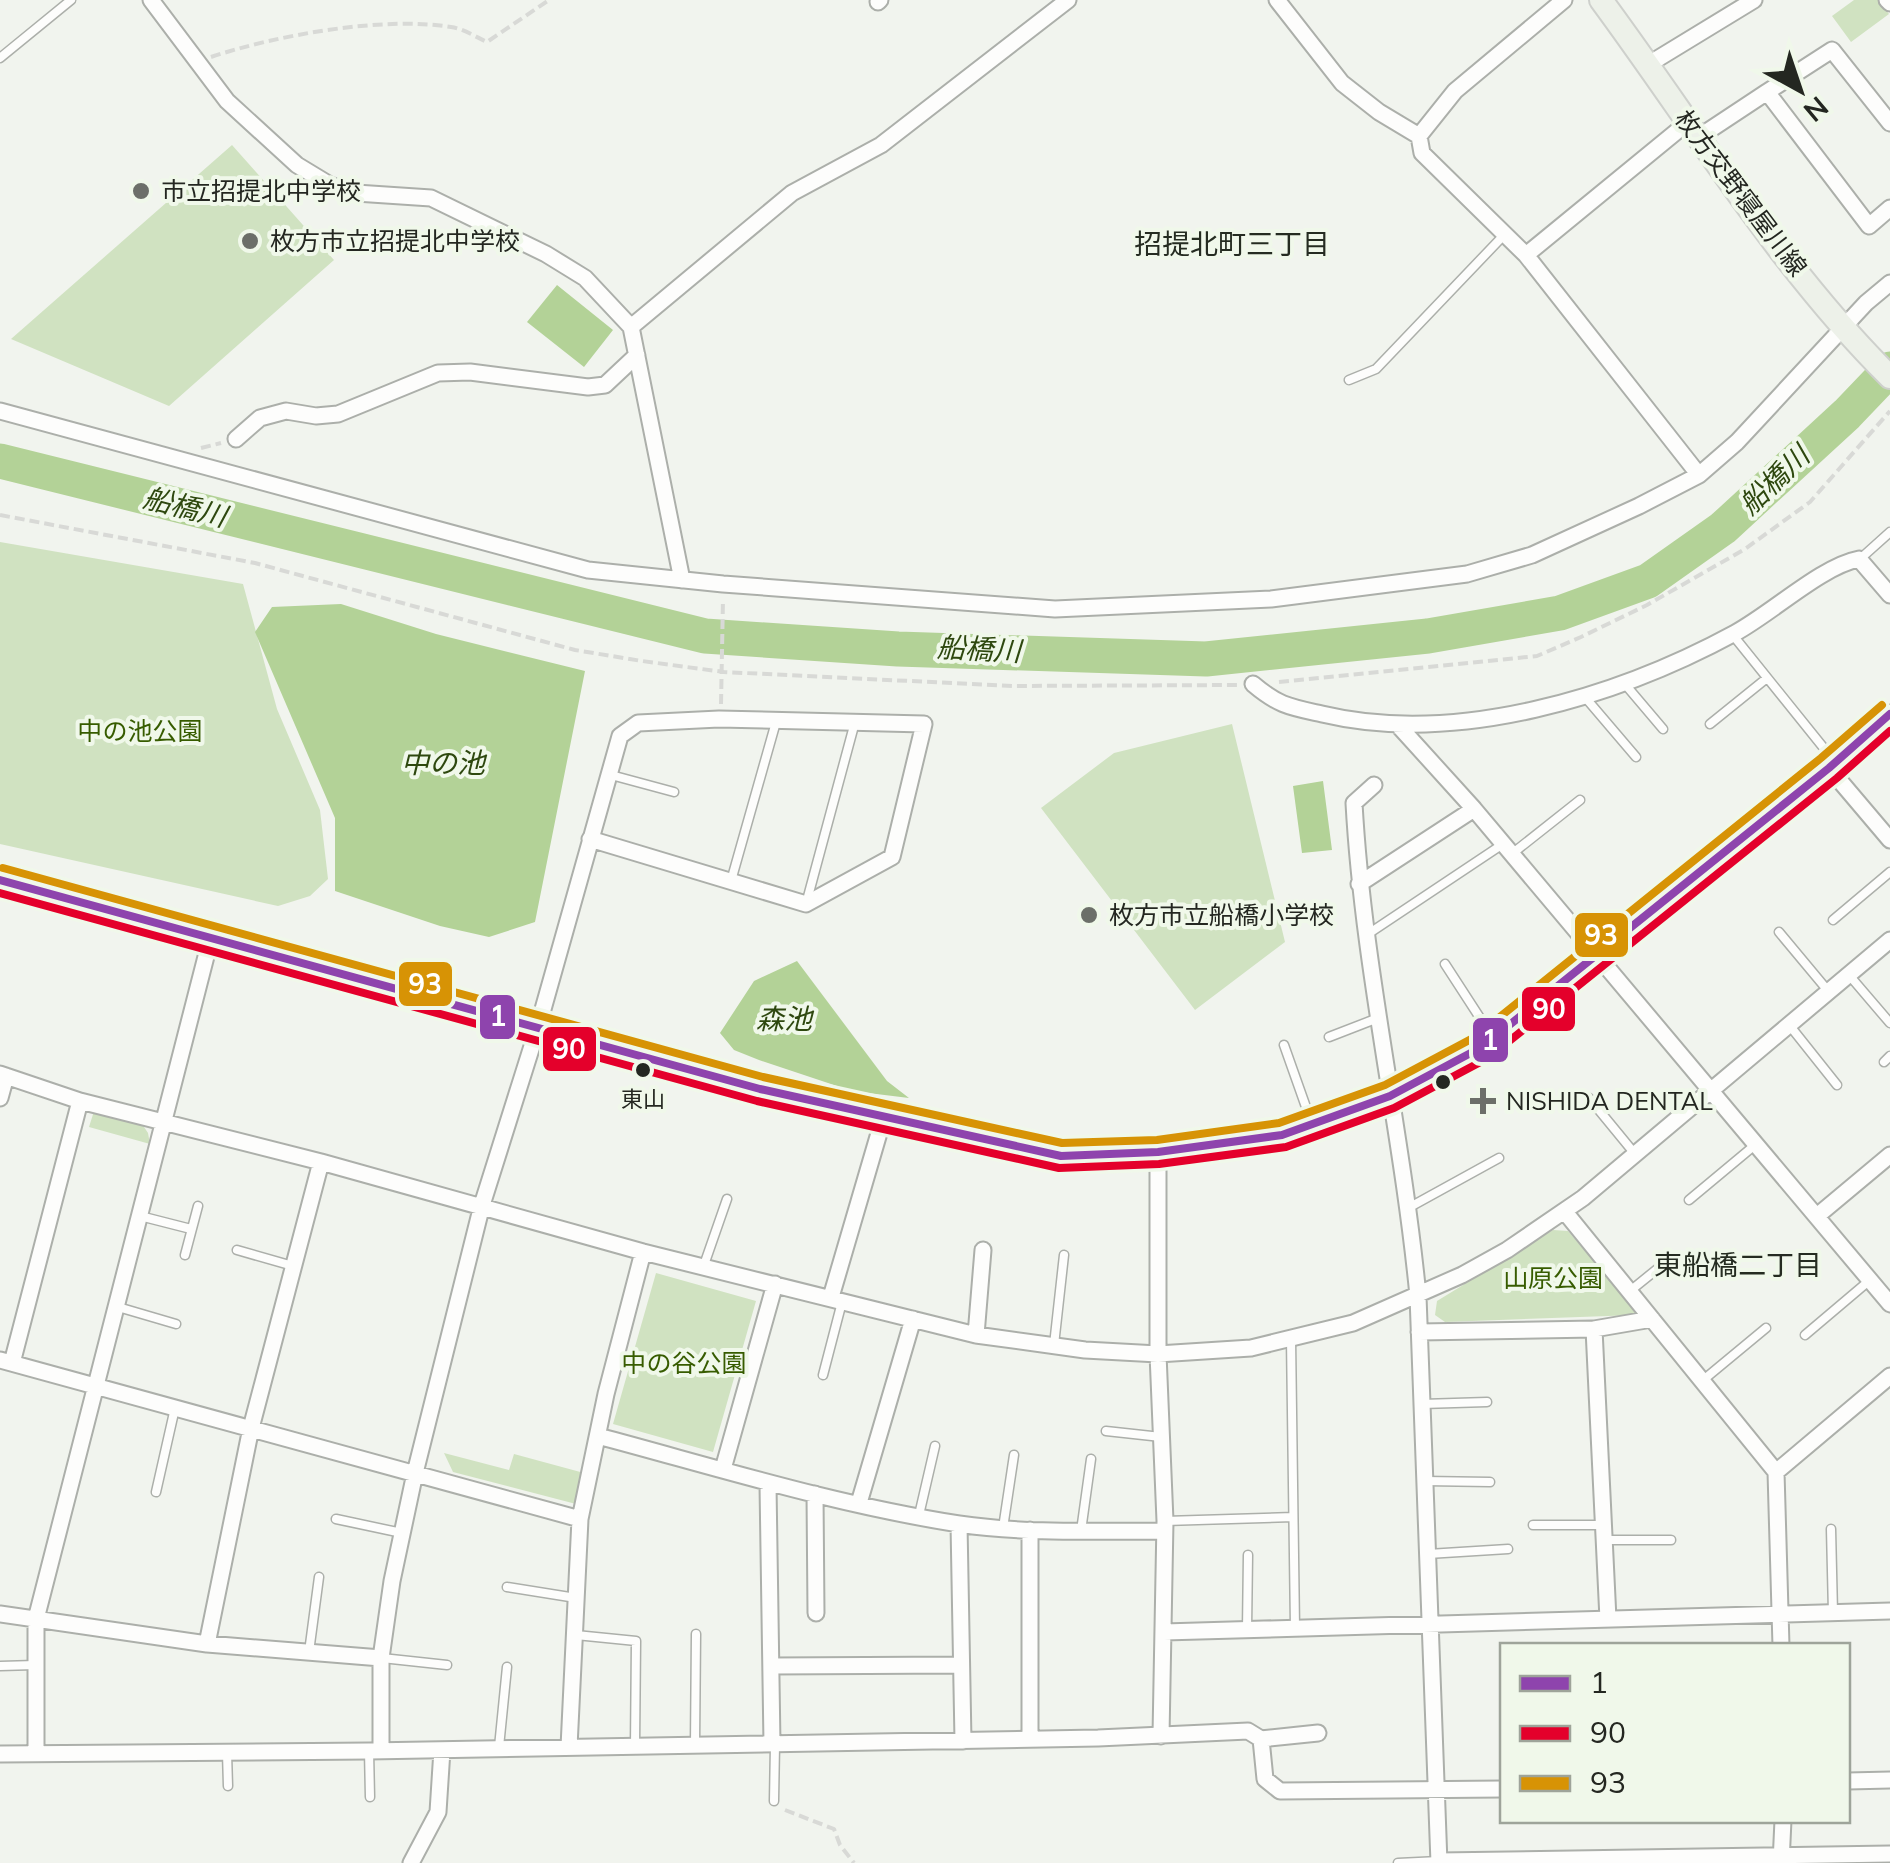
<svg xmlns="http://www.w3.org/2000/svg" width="1890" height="1863" font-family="Mulish,'Noto Sans JP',sans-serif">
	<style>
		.green { fill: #d0e2c1 }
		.water { fill: #b3d297 }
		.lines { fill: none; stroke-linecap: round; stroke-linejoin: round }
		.river { stroke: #b3d297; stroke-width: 35 }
		.service-casing { stroke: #acafaa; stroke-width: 11 }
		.minor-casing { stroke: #acafaa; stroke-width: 19 }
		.tertiary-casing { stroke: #acafaa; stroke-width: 21 }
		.primary-casing { stroke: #ced0cc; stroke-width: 26 }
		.path { stroke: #d8d9d6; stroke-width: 4; stroke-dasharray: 10 5; stroke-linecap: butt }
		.service { stroke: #fdfdfc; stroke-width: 8 }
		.minor { stroke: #fdfdfc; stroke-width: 15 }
		.tertiary { stroke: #fdfdfc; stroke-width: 18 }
		.primary { stroke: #edf1e9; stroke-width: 22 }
		.bus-1-casing { stroke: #f0f8ea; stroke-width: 15 }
		.bus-2-casing { stroke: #f0f8ea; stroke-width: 15 }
		.bus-3-casing { stroke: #f0f8ea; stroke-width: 15 }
		.bus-1 { stroke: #8e44ad; stroke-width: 8 }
		.bus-2 { stroke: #e4002b; stroke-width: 8 }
		.bus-3 { stroke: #d79305; stroke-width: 8 }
		.poi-dot { fill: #6c6f69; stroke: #f0f8ea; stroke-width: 4 }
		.bus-dot { fill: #242721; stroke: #f0f8ea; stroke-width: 4 }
		.labels { text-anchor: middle; stroke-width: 8; stroke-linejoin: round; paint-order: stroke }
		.bus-label { font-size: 22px; fill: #242721; stroke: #f0f8ea }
		.poi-label { font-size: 25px; fill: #242721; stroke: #f0f8ea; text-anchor: start }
		.street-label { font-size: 25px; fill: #242721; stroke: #f0f8ea }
		.park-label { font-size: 25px; fill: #375c00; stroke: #f0f8ea }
		.neighbourhood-label { font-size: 28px; fill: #252c21; stroke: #f0f8ea }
		.water-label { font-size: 28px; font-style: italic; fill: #2e480f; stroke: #f0f8ea }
		.line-badge { stroke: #f0f8ea; stroke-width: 4 }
		.badge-label { font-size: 28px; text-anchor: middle; font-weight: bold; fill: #fff }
	</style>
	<rect width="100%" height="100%" fill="#f1f4ee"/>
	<path class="green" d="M1854 0H1878L1889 14 1851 42 1832 16Z
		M232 145 334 260 169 406 11 339Z
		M0 542 243 584 277 709 320 810 328 879 310 896 278 906 0 844Z
		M1232 724 1285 942 1195 1010 1041 808 1114 753Z
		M95 1108 140 1121 148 1133 150 1144 89 1127Z
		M1553 1230 1568 1231 1634 1308 1636 1315 1445 1322 1435 1315 1437 1301Z
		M656 1273 756 1301 713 1452 613 1424Z
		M444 1453 509 1470 514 1454 584 1473 576 1504 453 1472Z"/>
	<path class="water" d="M557 285 613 330 584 367 527 322Z
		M341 604 436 634 585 671 535 922 489 937 440 926 335 891V818L255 632 272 607Z
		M1323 781 1332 850 1302 853 1293 786Z
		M797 961 887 1081 909 1098 852 1091 759 1060 734 1050 720 1033 754 981Z"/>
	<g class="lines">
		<path class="river" d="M0 461 705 636 898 649 1206 659 1428 636 1560 613 1648 581 1723 528 1847 414 1890 369"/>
		<defs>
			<path id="service" d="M0 58 71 0
				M1349 380 1376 369 1504 235
				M1860 559 1890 532
				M1732 634 1835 762
				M1624 683 1663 729
				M1584 696 1636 757
				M1710 724 1767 678
				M611 775 674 792
				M1513 853 1580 800
				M731 881 776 722
				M806 904 855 722
				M1833 920 1890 872
				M1779 932 1829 992
				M1368 934 1503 844
				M1445 964 1493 1038
				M1849 975 1890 1023
				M1790 1026 1837 1085
				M1329 1037 1378 1018
				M1284 1045 1312 1124
				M1884 1062 1890 1056
				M1589 1098 1635 1154
				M1689 1200 1755 1145
				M1410 1207 1499 1158
				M140 1216 191 1229
				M237 1250 293 1266
				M185 1255 198 1206
				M704 1265 727 1199
				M1630 1291 1672 1257
				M118 1307 176 1324
				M1805 1335 1870 1280
				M1291 1339 1295 1628
				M1054 1345 1064 1255
				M823 1375 842 1302
				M1702 1381 1766 1328
				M1422 1404 1487 1402
				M1106 1431 1161 1437
				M1425 1481 1490 1482
				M156 1492 175 1408
				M919 1515 935 1446
				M336 1519 402 1533
				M1165 1521 1293 1517
				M1533 1525H1603
				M1003 1528 1014 1455
				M1831 1529 1833 1613
				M1081 1531 1091 1459
				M1605 1540H1671
				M1428 1554 1508 1549
				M507 1587 576 1598
				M1247 1629 1248 1555
				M576 1635 636 1641 635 1746
				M309 1652 319 1577
				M382 1658 447 1665
				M0 1666 35 1665
				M695 1744 696 1634
				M499 1747 507 1667
				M369 1751 370 1797
				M227 1753 228 1786
				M774 1801 775 1745
				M1398 1863 1439 1861"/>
			<path id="minor" d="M151 0 227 101 297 165 330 185 356 193 431 198 546 254 585 278 631 327 682 580
				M1277 0 1342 83 1379 112 1419 136 1422 153 1526 255 1699 475
				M1887 0 1890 3
				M878 2 880 0
				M1649 64 1754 0
				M1767 92 1832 50 1890 123
				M1419 136 1455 91 1564 0
				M1699 137 1767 92 1869 226 1890 208
				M1526 255 1687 123
				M631 327 792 193 881 145 1068 0
				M0 411 588 570 723 584 1055 609 1271 599 1467 574 1532 555 1639 506 1699 475 1737 442 1866 303 1890 283
				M236 439 260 418 286 411 316 416 338 414 438 373 470 372 588 387 605 385 637 355
				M1253 684C1279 706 1290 707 1322 714 1456 746 1617 697 1735 633 1772 613 1822 566 1859 559L1890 595
				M1397 724 1474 809 1890 1304
				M1829 768 1890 840
				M1374 785 1354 803C1363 968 1402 1130 1418 1296L1439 1863
				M1359 884 1474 809
				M0 1074 80 1101 321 1162 643 1252 976 1335 1085 1350 1158 1354 1251 1348 1353 1323 1462 1275 1507 1250 1583 1198 1890 940
				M0 1098 6 1076
				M1158 1152V1354L1165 1521 1161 1736
				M1565 1212 1776 1472 1781 1646
				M1817 1216 1890 1155
				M831 1297 884 1116
				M1419 1332 1594 1329
				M976 1335 983 1250
				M0 1360 580 1519 606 1394 643 1252
				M12 1363 80 1101
				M598 1436C718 1468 836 1505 959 1524 1027 1534 1096 1531 1164 1531
				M723 1469 775 1284
				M1776 1472 1890 1376
				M768 1485 772 1744
				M815 1494 816 1613
				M859 1503 913 1319
				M959 1524 963 1741
				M0 1614 207 1644 381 1658
				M1608 1619 1594 1329 1652 1319
				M1164 1632 1890 1611
				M207 1644 251 1428 321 1162
				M772 1666 961 1665
				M1030 1739V1530
				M1261 1739 1318 1733
				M569 1747 580 1519
				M381 1751V1658L392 1581 415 1473 482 1205 538 1027 620 736 638 723 719 719 924 724 892 857 806 904 590 839
				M36 1753V1619L211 937
				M0 1754 369 1751 1098 1738 1248 1731 1261 1739 1265 1779 1280 1791 1502 1789
				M1848 1781 1890 1780
				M1439 1861 1890 1854
				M411 1863 438 1812 442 1750
				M1781 1863 1783 1820"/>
			<path id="tertiary" d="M0 880 760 1089 1061 1156 1158 1152 1282 1135 1390 1096 1482 1047 1829 768 1890 714"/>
			<path id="primary" d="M1601 0C1695 127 1778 266 1890 377"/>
		</defs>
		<use href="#service" class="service-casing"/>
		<use href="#minor" class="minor-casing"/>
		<use href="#tertiary" class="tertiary-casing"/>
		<use href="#primary" class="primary-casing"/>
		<path class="path" d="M211 57C277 35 383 16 451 27 464 29 476 37 487 42L549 0
			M201 448 221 443
			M0 515 255 563 575 650 642 661 724 672 1013 686 1239 685
			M1279 682 1537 656 1581 637 1647 605 1745 549 1810 502 1890 411
			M721 704 723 599
			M785 1810 834 1829 840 1845 854 1863"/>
		<use href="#service" class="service"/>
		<use href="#minor" class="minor"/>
		<use href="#tertiary" class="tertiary"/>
		<use href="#primary" class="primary"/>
		<defs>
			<path id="bus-1" d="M0 880 760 1089 1061 1156 1158 1152 1282 1135 1390 1096 1482 1047 1829 768 1890 714"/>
			<path id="bus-2" d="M0 893 757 1101 1059 1168 1159 1164 1286 1147 1394 1108 1488 1058 1837 778 1890 731"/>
			<path id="bus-3" d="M3 868 763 1077 1062 1143 1157 1140 1279 1123 1385 1085 1475 1037 1821 758 1882 705"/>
		</defs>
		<use href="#bus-1" class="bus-1-casing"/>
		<use href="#bus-2" class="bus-2-casing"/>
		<use href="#bus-3" class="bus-3-casing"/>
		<use href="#bus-1" class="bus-1"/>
		<use href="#bus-2" class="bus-2"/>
		<use href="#bus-3" class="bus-3"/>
	</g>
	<g class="poi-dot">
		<circle cx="141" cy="191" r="10"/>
		<circle cx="250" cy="241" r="10"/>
		<circle cx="1089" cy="915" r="10"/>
		<path d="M1478 1086h10v10h10v10h-10v10h-10v-10h-10v-10h10z"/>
	</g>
	<g class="bus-dot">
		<circle cx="643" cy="1070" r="9"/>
		<circle cx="1443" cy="1082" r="9"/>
	</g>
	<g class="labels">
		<g class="bus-label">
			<text x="643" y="1107">東山</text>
		</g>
		<g class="poi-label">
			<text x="161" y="200">市立招提北中学校</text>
			<text x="270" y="250">枚方市立招提北中学校</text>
			<text x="1109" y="924">枚方市立船橋小学校</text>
			<text x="1506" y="1110">NISHIDA DENTAL</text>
		</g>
		<g class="street-label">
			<text transform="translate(1741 193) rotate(53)" y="9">枚方交野寝屋川線</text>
		</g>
		<g class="park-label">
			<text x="140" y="740">中の池公園</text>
			<text x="1553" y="1287">山原公園</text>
			<text x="684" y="1372">中の谷公園</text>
		</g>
		<g class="neighbourhood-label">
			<text x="1232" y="254">招提北町三丁目</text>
			<text x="1738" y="1275">東船橋二丁目</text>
		</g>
		<g class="water-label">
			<text transform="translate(1774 480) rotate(-44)" y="10">船橋川</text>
			<text transform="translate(185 507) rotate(14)" y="10">船橋川</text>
			<text transform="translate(979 649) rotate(3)" y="10">船橋川</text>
			<text x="443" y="773">中の池</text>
			<text x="784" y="1029">森池</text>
		</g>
	</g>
	<g class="line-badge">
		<rect x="1573" y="911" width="57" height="48" rx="10" fill="#d79305"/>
		<rect x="397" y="960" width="57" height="48" rx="10" fill="#d79305"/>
		<rect x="1520" y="985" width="57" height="48" rx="10" fill="#e4002b"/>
		<rect x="478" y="993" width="39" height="48" rx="10" fill="#8e44ad"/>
		<rect x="1471" y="1016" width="39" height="48" rx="10" fill="#8e44ad"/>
		<rect x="541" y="1025" width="57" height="48" rx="10" fill="#e4002b"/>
	</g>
	<g class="badge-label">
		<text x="1601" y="945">93</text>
		<text x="425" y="994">93</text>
		<text x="1549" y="1019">90</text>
		<text x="498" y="1026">1</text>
		<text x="1490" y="1050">1</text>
		<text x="569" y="1059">90</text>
	</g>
	<rect x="1500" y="1643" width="350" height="180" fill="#f0f8ea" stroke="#9ea49a" stroke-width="2.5"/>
	<rect x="1520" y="1676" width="50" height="15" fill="#8e44ad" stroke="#9ea49a" stroke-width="2.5"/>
	<text x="1590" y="1693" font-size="30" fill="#242721">1</text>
	<rect x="1520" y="1726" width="50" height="15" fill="#e4002b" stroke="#9ea49a" stroke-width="2.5"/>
	<text x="1590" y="1743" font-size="30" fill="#242721">90</text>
	<rect x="1520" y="1776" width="50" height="15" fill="#d79305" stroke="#9ea49a" stroke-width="2.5"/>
	<text x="1590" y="1793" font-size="30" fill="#242721">93</text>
	<g transform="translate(1800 90) rotate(140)" stroke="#f0f8ea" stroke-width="8" paint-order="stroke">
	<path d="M0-8L18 38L0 25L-18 38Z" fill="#242721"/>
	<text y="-15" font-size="28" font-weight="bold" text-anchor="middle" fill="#242721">N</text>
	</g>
</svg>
